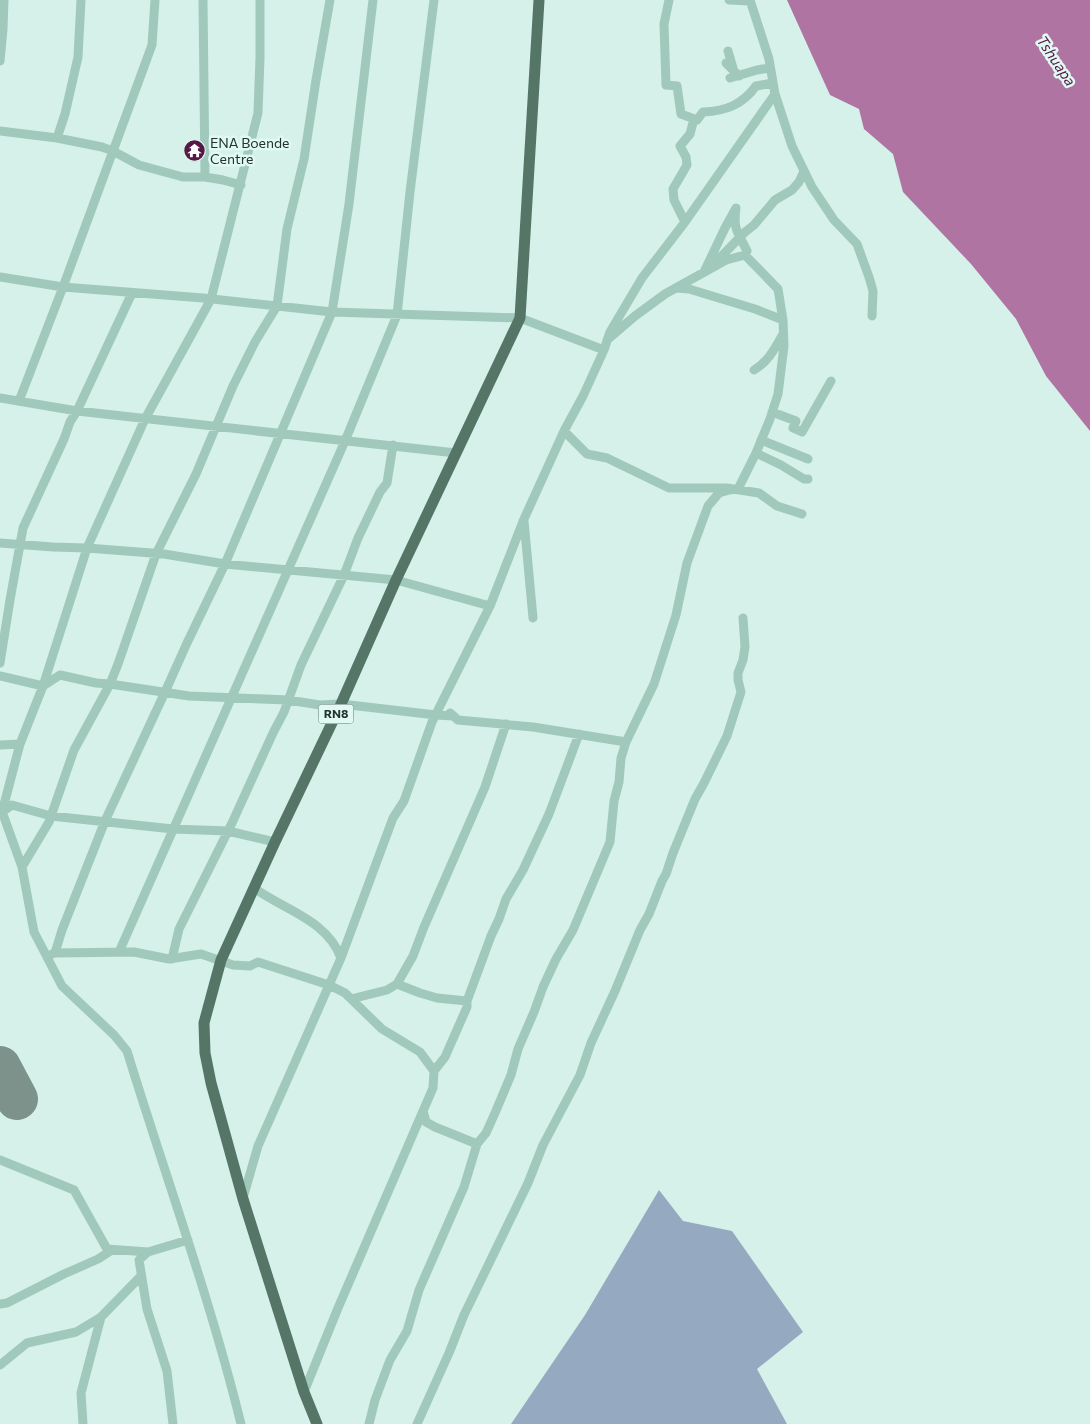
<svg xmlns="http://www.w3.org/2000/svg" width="1090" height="1424" font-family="Commissioner,sans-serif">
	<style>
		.green { fill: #95aac0 }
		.water { fill: #af74a1 }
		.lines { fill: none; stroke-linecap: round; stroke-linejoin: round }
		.runway { stroke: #7c928b; stroke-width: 42 }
		.minor { stroke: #a1c9bb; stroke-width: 9 }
		.major { stroke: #557666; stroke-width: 11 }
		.labels { text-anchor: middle; stroke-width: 5; stroke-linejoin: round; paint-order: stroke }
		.shield { fill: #e1f9f3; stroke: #5d6e68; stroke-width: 1 }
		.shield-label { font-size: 12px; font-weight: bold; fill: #24332c }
		.poi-label { font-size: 14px; fill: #24332c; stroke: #e1f9f3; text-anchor: start }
		.water-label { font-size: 15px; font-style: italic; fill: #561946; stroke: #e1f9f3 }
	</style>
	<rect width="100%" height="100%" fill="#d5f1ea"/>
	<path class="green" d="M659 1190 683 1221 732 1231 803 1332 757 1369 787 1424H511L585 1315Z"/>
	<path class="water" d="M787 0H1090V431L1046 376 1016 319 971 264 903 192 893 154 864 129 859 109 830 95Z"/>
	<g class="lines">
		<path class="runway" d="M0 1067 17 1099"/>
		<path class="minor" d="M203 0 205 177 223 180 241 185
			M669 0 664 24 666 85 677 86 681 114 697 120 703 112C726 111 742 105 756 86L773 83
			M729 0 750 1
			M750 0 769 59 775 94 792 146 812 187 834 220 857 244 869 277 873 291 872 316
			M728 51 733 68
			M0 61 3 29 4 0
			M726 63 739 76
			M730 78 757 70 770 68
			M0 131 57 138 102 147 113 151 139 165 183 177H205
			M57 138 65 114 78 57 81 0
			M685 222 674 200 673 189 687 165 686 157 680 146 690 134 694 119
			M714 264 745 232 754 225 775 200 792 190 799 182 804 171
			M704 272 725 228 736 208C733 231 738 232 747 251L745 255
			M0 277 63 287 203 298 332 312 520 318 604 350
			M677 288 689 289 755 309 783 320
			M754 370C769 361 775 348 783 334
			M0 398 77 411 456 453
			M19 401 63 287 152 45 155 0
			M772 412 796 421 793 428 802 432 831 381
			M564 431 587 454 607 458 669 488H727L759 493 777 506 802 514
			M761 440 808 459
			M756 453 781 465 804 479H808
			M524 521 533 618
			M0 543 53 547 87 548 164 554 225 564 396 580 490 606
			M0 663 10 600 23 528 64 439 70 422 77 411 132 293
			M0 676 43 686 60 675 96 683 110 684 189 696 288 700 320 705 341 704 436 715 453 716
			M450 713 458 720 533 727 626 742
			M0 745 20 744
			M0 806 22 867 34 932 62 986 114 1035 127 1051C165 1175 210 1298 241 1424
			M2 812 20 744 43 686 87 548 145 419 211 299 258 113 260 58V0
			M2 812 12 805 51 816 173 829 228 831 275 842
			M22 867 49 822 74 750 110 684 118 664 156 554 196 474 233 386 255 342 277 306 287 229 304 159 316 80 330 0
			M254 888C284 910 327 920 341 958
			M119 952 345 441 397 315 410 192 434 0
			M55 953 62 930 105 821 165 692 187 643 225 564 332 312 349 204 373 0
			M52 954 55 953 134 952 169 959 201 954 233 965 250 966 258 962 329 985 345 993 382 1029 420 1052 434 1071 433 1088 423 1111 426 1122 435 1127 477 1144
			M172 959 179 929 232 823 273 733 284 712 301 665 344 575 358 538 380 492 387 483 393 445
			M397 984 420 993 437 998 467 1001V1007L445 1057 434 1071
			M351 999 387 990 397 984 413 956 424 927 485 787 506 724
			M467 1001 491 936 499 919 506 899 523 870 549 814 579 734
			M0 1160 74 1190 107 1249 148 1252
			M243 1198 258 1146 341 958 393 818 404 801 432 722 490 606 524 519 564 431 583 396 604 350 610 332 642 278 685 222 775 94
			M0 1304 7 1303 64 1274 98 1259 112 1250
			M0 1365 27 1343 76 1332 101 1317
			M304 1392 338 1308 423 1111
			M83 1424 81 1393 101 1317 141 1276
			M173 1424 167 1371 147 1309 139 1260 148 1252 188 1240
			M369 1424 375 1400 390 1360 407 1331 419 1290 464 1187 477 1144 486 1133 495 1113 511 1075 518 1049 534 1012 543 987 556 959 573 930 610 842 614 801 619 782 621 758 626 742 654 684 676 615 687 563 708 506 719 493 729 490 738 489 756 453 770 419 778 394 784 346 783 320 778 289 745 255 726 260 665 294 635 316 607 340
			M417 1424 449 1353 464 1315 528 1183 543 1145 580 1075 591 1043 615 991 640 930 649 914 662 881 666 874 673 853 695 799 704 783 727 736 741 692 738 680V673L743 660 745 647 743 618"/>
		<path class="major" d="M317 1424 304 1392 243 1199 211 1083 205 1053 204 1023 221 960 275 842 341 704 396 580 520 318 539 0"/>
	</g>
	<defs>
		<symbol id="temple-disc" viewBox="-11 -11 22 22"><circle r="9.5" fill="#561946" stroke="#e1f9f3"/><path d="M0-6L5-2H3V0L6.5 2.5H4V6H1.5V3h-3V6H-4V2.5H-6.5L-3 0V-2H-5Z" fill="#fff"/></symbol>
	</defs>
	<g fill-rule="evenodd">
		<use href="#temple-disc" x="182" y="138" width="25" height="25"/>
	</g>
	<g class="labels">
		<rect class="shield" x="318.5" y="704.5" width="35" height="19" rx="4"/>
		<g class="shield-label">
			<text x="336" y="718">RN8</text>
		</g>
		<g class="poi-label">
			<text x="210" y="148">ENA Boende<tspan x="210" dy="16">Centre</tspan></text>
		</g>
		<g class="water-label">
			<text transform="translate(1056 61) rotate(56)" y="5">Tshuapa</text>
		</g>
	</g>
</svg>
